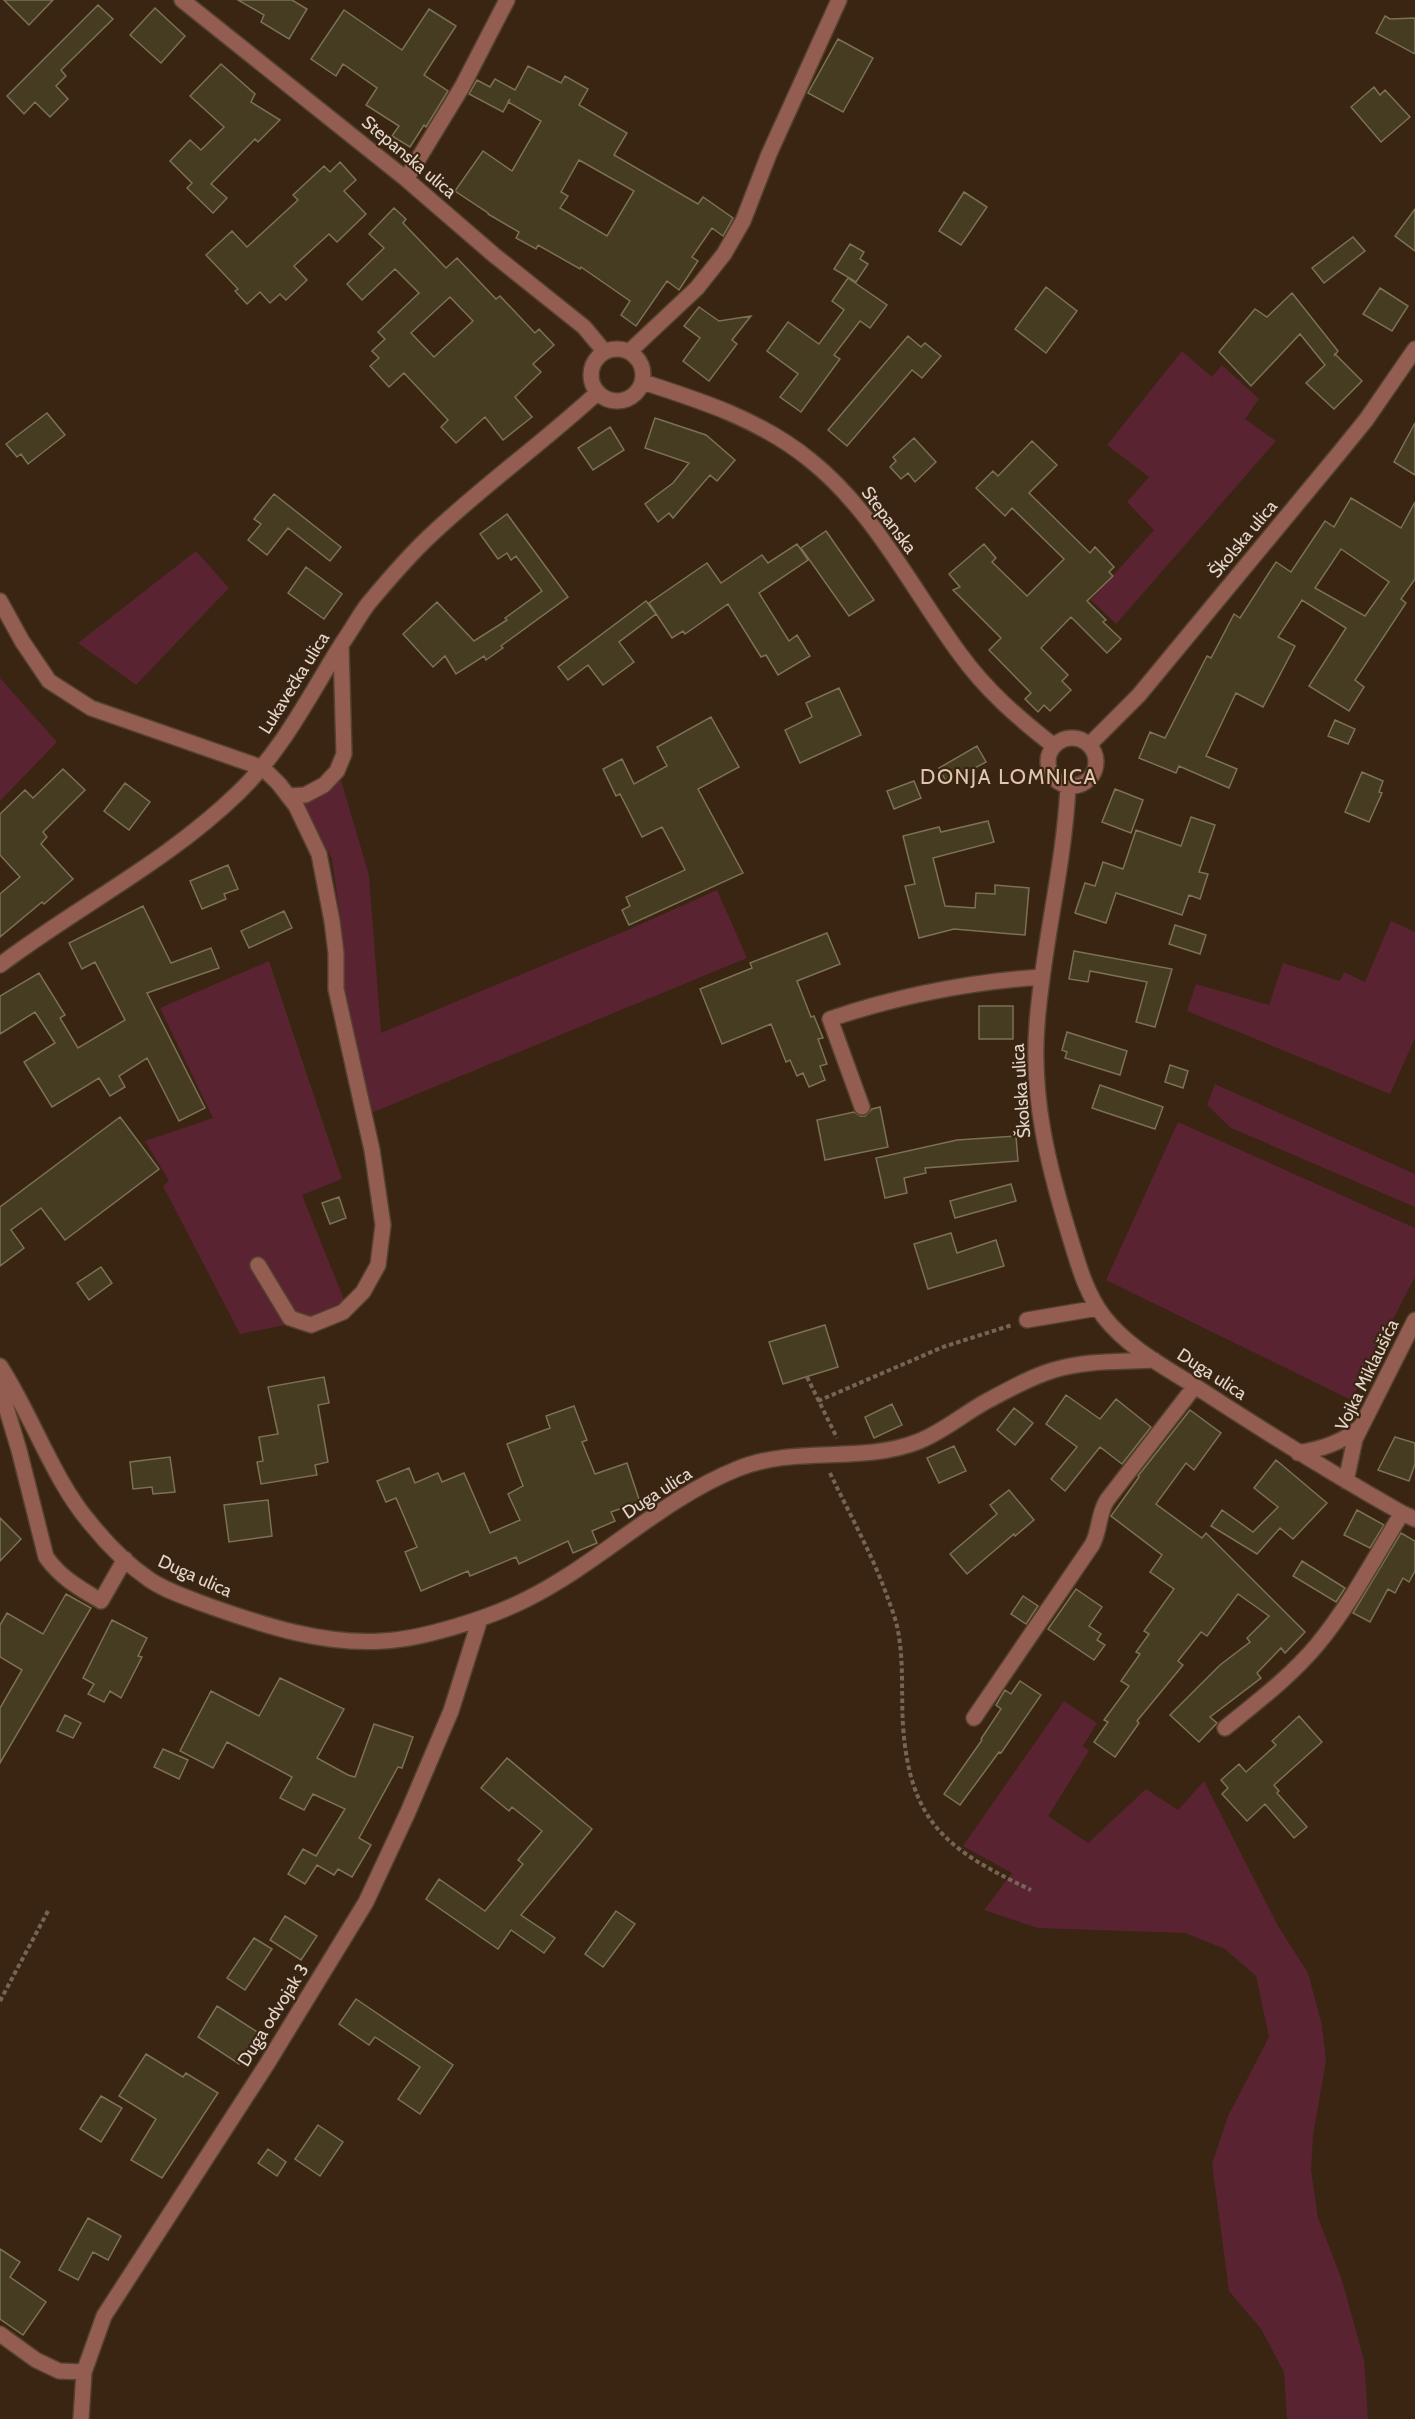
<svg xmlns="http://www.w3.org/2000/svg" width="1415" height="2419" font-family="Cabin,sans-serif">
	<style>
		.green { fill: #592332 }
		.building { fill: #453c21; stroke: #7c7155; stroke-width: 1.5; fill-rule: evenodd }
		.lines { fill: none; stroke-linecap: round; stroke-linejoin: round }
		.minor-casing { stroke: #544130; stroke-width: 18 }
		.path { stroke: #766554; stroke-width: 4; stroke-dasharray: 4.5 3; stroke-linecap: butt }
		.minor { stroke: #935e51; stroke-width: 15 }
		.labels { text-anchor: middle; stroke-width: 4.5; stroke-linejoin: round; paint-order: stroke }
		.street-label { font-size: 18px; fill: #e4d6cb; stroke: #392512 }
		.quarter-label { font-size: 21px; letter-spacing: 1.5px; fill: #e1c6af; stroke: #392512 }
	</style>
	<rect width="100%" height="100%" fill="#392512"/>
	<path class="green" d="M1182 351 1212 377 1222 365 1259 399 1245 419 1276 441 1116 624 1091 600 1154 530 1127 502 1149 477 1107 445Z
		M196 551 229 588 136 685 78 643Z
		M0 678 57 742 0 801Z
		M341 780 369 875 381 1033 630 929 717 890 747 958 364 1116 345 1023 342 931 332 859 303 802 331 789Z
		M1391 921 1415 932V1038L1390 1094 1187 1011 1196 984 1269 1005 1283 963 1340 981 1344 972 1365 982Z
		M269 961 342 1179 302 1195 345 1302 309 1320 240 1334 163 1186 169 1181 145 1141 213 1118 160 1008Z
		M1215 1084 1415 1174V1207L1231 1128 1207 1105Z
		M1178 1122 1415 1228V1277L1351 1400 1106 1280Z
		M1064 1701 1097 1723 1083 1746 1089 1751 1048 1816 1088 1843 1146 1789 1178 1810 1204 1781 1278 1926 1308 1973 1322 2025 1326 2060 1313 2136 1311 2170 1318 2218 1342 2280 1364 2360 1368 2419H1287L1284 2372 1261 2329 1229 2291 1212 2164 1228 2116 1269 2037 1256 1976 1225 1949 1185 1933 1038 1928 984 1910 1012 1873 963 1846Z"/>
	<path class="building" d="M4 0H53L29 25Z
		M238 0H292L307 9 289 39 261 22 264 15Z
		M98 5 113 19 61 70 66 76 56 86 68 99 50 117 35 102 24 114 7 96Z
		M155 8 185 36 161 63 130 35Z
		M429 9 456 26 424 75 448 91 426 127 424 125 410 147 392 136 399 126 366 105 377 88 343 64 336 76 311 59 344 10 402 50Z
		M1385 16 1390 19 1415 18V54L1376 33Z
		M838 39 873 58 843 112 808 93Z
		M221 64 255 94 251 102 280 120 258 142 255 139 211 184 227 198 213 213 187 188 192 183 170 161 190 140 201 150 224 127 190 96Z
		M528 66 561 83 565 76 588 89 579 105 627 133 614 155 698 204 703 197 733 218 723 236 712 228 692 257 698 261 679 290 667 281 636 326 621 315 630 301 581 267 580 269 538 245 536 249 516 238 519 232 488 214V213L455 191 483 151 512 171 541 121 508 102 510 99 503 112 469 94 477 80 490 87 495 79 515 90ZM579 160 634 191 607 236 560 208 568 196 561 192Z
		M1374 87 1380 95 1385 90 1410 117 1381 142 1351 107Z
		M340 162 356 180 344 191 366 214 337 242 329 234 294 266 307 280 286 300 280 294 270 303 260 292 247 304 235 291 238 289 206 255 232 231 247 247 298 200 293 195 324 166 330 172Z
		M964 192 987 207 961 245 939 231Z
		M394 208 406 219 403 223 446 268 457 258 496 299 500 296 535 333 539 329 554 345 533 364 541 372 515 397 532 417 503 440 485 417 456 443 441 427 448 420 404 373 389 387 370 366 379 358 372 351 385 339 378 332 419 293 395 269 362 300 347 284 384 248 369 234ZM450 297 473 321 434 357 411 333Z
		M1415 209V251L1395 236Z
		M1353 237 1365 251 1324 283 1312 268Z
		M850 244 864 252 860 259 868 264 856 282 834 269Z
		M848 278 887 305 870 328 860 321 834 355 840 359 801 412 780 397 798 374 767 351 788 322 819 344 844 310 832 301Z
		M1046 287 1077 311 1046 353 1015 329Z
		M1380 288 1408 306 1392 331 1363 314Z
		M1292 293 1338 351 1334 356 1335 354 1362 381 1334 409 1306 383 1325 365 1300 334 1251 386 1219 352 1255 309 1267 317Z
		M699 307 719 321 751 316 732 340 737 344 709 381 683 361 700 338 684 326Z
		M908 336 921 347 925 343 941 356 922 378 912 370 847 446 828 430Z
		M47 413 65 435 28 464 21 454 17 457 6 444Z
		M655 418 706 435 735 460 717 481 710 475 673 518 669 513 658 522 645 504 673 483 689 463 645 448Z
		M1415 423V475L1394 462Z
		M610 427 624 450 593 470 578 448Z
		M914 438 936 462 915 482 908 473 901 479 890 467 896 461 893 457Z
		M1032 441 1057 465 1029 493 1090 553 1095 547 1114 567 1109 572 1113 576 1087 601 1106 620 1103 622 1121 639 1107 653 1071 617 1041 648 1068 675 1062 681 1071 690 1050 711 1044 705 1038 712 1025 699 1031 693 989 650 1001 638 953 590 960 587 949 574 984 544 996 558 992 562 1027 596 1064 559 1012 508 1005 516 976 488 993 471 998 476Z
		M274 494 341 547 330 561 288 528 267 555 248 540 261 524 254 519Z
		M1351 498 1401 528 1415 502V579L1401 599 1406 603 1355 680 1364 687 1349 711 1309 686 1346 628 1302 600 1278 637 1295 646 1263 707 1236 693 1206 756 1237 769 1229 788 1179 766 1176 773 1139 758 1150 732 1165 738 1207 656 1211 658 1234 614 1240 618 1276 562 1291 572 1325 521 1334 527ZM1341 549 1389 582 1365 616 1315 588Z
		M507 514 568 597 501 646 503 648 486 660 484 656 456 674 445 656 433 667 403 634 437 602 474 641 507 620 505 618 542 591 516 556 511 560 507 553 498 559 480 534Z
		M826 531 874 600 849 616 801 548Z
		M797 544 808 560 759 593 789 641 797 635 810 656 778 675 766 655 761 657 728 604 685 634 683 631 672 638 649 603 707 563 721 583 762 555 768 563Z
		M306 567 342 594 324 619 288 593Z
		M646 601 656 614 619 642 634 662 603 685 588 665 568 680 558 667Z
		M839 688 861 735 800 763 785 730 812 717 806 703Z
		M711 717 739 767 698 789 743 873 629 925 622 910 630 906 626 897 685 870 662 827 642 837 620 794 616 796 603 769 622 759 634 784 667 766 657 747Z
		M1335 720 1355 729 1348 744 1328 736Z
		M977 746 986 762 947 783 939 768Z
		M63 769 85 790 43 832 47 837 41 844 73 879 44 904 42 902 0 937V894L20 877 0 855V814L25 790 33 798Z
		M1362 772 1383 781 1379 792 1382 793 1369 822 1345 812Z
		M914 781 921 798 894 809 887 791Z
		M125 783 150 802 129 830 104 811Z
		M1115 789 1143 800 1131 833 1102 822Z
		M1191 817 1215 825 1199 872 1208 874 1200 899 1189 895 1182 915 1116 893 1106 923 1075 913 1085 883 1095 886 1103 862 1123 869 1136 830 1181 846Z
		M988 821 994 842 933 858 945 906 975 908 976 893 995 894V885L1029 888 1025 935 954 929 919 938 905 886 915 884 903 836 939 827 941 832Z
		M228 865 238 889 224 894 226 899 202 909 190 881Z
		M143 906 171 963 211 948 219 968 147 993 205 1108 179 1121 147 1058 119 1076 125 1087 110 1096 99 1078 52 1107 24 1062 55 1043 35 1012 0 1034V996L39 973 65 1015 60 1018 78 1048 125 1020 95 962 82 969 69 943Z
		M284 911 292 928 249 948 241 931Z
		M1175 925 1206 935 1200 954 1169 944Z
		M827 933 840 964 797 981 811 1017 814 1016 823 1038 818 1039 827 1064 820 1066 825 1080 809 1087 803 1073 797 1076 790 1060 786 1062 771 1024 722 1044 700 989 752 968 750 963Z
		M1074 951 1172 969 1155 1027 1136 1022 1147 982 1090 971 1088 982 1069 979Z
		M979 1006H1013V1039H979Z
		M1067 1032 1127 1051 1120 1075 1065 1058 1067 1052 1062 1050Z
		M1170 1065 1188 1071 1183 1088 1165 1082Z
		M1100 1085 1163 1107 1155 1129 1092 1108Z
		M880 1107 888 1147 825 1160 817 1120 854 1112 860 1116H865L872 1109Z
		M120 1117 159 1169 65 1240 41 1208 11 1230 24 1248 0 1266V1207Z
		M1016 1136 1018 1161 925 1168 926 1173 904 1178 907 1193 885 1198 876 1158 957 1140Z
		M1011 1184 1016 1201 955 1218 950 1201Z
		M339 1197 346 1218 330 1224 322 1203Z
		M951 1233 957 1253 996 1240 1004 1266 928 1289 914 1244Z
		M101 1267 112 1283 89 1300 77 1283Z
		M825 1325 838 1367 783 1384 769 1342Z
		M324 1377 329 1403 318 1405 328 1462 315 1465 317 1475 261 1484 257 1462 263 1461 259 1437 278 1434 268 1387Z
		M1066 1395 1100 1419 1116 1399 1151 1427 1122 1464 1100 1447 1065 1491 1051 1479 1077 1447 1046 1424Z
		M892 1404 902 1425 874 1438 865 1417Z
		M574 1406 587 1440 582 1442 595 1474 627 1463 640 1502 611 1512 615 1521 592 1531 597 1543 573 1553 568 1541 519 1564 516 1557 470 1576 468 1571 421 1591 405 1552 417 1547 396 1498 386 1502 377 1481 409 1468 415 1483 438 1473 442 1482 464 1473 490 1533 520 1520 508 1494 523 1486 507 1444 550 1428 546 1416Z
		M1014 1408 1033 1423 1015 1445 997 1430Z
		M1190 1410 1221 1433 1194 1470 1186 1463 1156 1504 1202 1538 1206 1533 1305 1632 1285 1653 1281 1648 1257 1673 1261 1678 1210 1717 1217 1723 1199 1742 1170 1715 1220 1665 1250 1642 1247 1638 1269 1616 1238 1594 1207 1636 1201 1632 1178 1661 1183 1665 1137 1721 1139 1723 1115 1757 1094 1742 1108 1722 1104 1720 1129 1686 1121 1681 1140 1654 1136 1652 1149 1634 1144 1631 1174 1589 1150 1572 1162 1555 1111 1516 1139 1477 1138 1476Z
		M1395 1437 1415 1443V1464L1409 1481 1378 1470Z
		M954 1446 966 1471 939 1483 927 1458Z
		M170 1457 175 1492 153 1494 152 1487 133 1489 130 1462Z
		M1276 1460 1327 1503 1293 1539 1280 1528 1257 1554 1211 1526 1222 1510 1253 1532 1278 1507 1254 1488Z
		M1009 1490 1034 1520 1015 1536 1014 1534 967 1574 950 1554 997 1514 990 1505Z
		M268 1500 272 1536 229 1542 224 1505Z
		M1357 1510 1384 1525 1370 1548 1344 1535Z
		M0 1518 21 1539 0 1561Z
		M1401 1533 1415 1541V1571L1409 1582 1403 1578 1395 1593 1388 1589 1370 1622 1353 1613Z
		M1302 1561 1345 1588 1336 1602 1293 1576Z
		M1076 1589 1102 1607 1089 1626 1101 1634 1097 1640 1105 1645 1094 1660 1048 1629Z
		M66 1594 91 1608 0 1763V1708L22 1670 0 1657V1625L7 1613 43 1634Z
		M1023 1596 1038 1606 1026 1624 1011 1614Z
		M112 1620 147 1638 138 1656 142 1657 121 1698 110 1691 104 1702 88 1694 94 1684 83 1678Z
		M280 1678 344 1709 317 1758 348 1775 355 1777 374 1724 413 1737 402 1768 398 1767 359 1838 371 1845 352 1877 338 1869 334 1875 317 1865 305 1884 288 1874 303 1849 316 1856 345 1809 313 1794 304 1810 280 1798 292 1777 227 1742 213 1768 180 1751 211 1691 259 1716Z
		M1020 1681 1041 1695 1001 1753 999 1752 960 1805 944 1794 982 1740 981 1739 1001 1709 996 1705 1005 1690 1011 1694Z
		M65 1715 81 1723 73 1738 57 1731Z
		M1299 1716 1322 1742 1274 1785 1279 1791 1277 1793 1307 1827 1294 1838 1265 1804 1247 1821 1222 1794 1228 1788 1221 1780 1239 1764 1246 1772 1276 1745 1272 1741Z
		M163 1749 188 1760 179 1779 154 1767Z
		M507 1758 592 1829 521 1915 555 1938 544 1953 511 1930 498 1949 426 1899 439 1879 485 1911 523 1864 518 1860 542 1831 512 1807 509 1811 481 1788Z
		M616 1911 635 1924 603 1967 585 1954Z
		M285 1916 317 1936 301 1960 270 1940Z
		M254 1938 272 1949 245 1990 227 1978Z
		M356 1999 453 2065 420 2114 398 2099 420 2067 375 2037 369 2045 339 2024Z
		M217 2006 259 2033 239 2064 198 2037Z
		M146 2054 183 2077 186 2073 218 2093 162 2178 131 2160 156 2119 119 2096Z
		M101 2096 122 2108 101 2142 80 2129Z
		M318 2125 343 2142 320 2176 295 2159Z
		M268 2149 286 2162 277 2176 258 2163Z
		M88 2218 121 2236 108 2260 93 2252 78 2280 59 2270Z
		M0 2249 20 2262 10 2277 46 2302 23 2335 0 2319Z"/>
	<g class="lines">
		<defs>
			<path id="minor" d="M182 0 406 179 494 255 584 327 604 351
				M406 179 462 87 507 0
				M591 375a26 26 0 1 1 52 0a26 26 0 1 1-52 0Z
				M630 351 697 288 724 254 743 221 769 154 839 0
				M643 382C702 401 761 420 810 460 874 511 912 589 960 654 986 690 1018 718 1054 746
				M0 601 22 641 49 681 91 708 263 768 279 784 296 806 319 854 332 921 336 953V989L372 1150 383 1225 378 1265 363 1292 343 1312 311 1325 290 1318 258 1265
				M1048 762a24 24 0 1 1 48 0a24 24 0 1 1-48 0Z
				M1089 745 1139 695 1340 452 1366 420 1415 349
				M1068 787C1064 867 1043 944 1037 1024 1031 1097 1048 1165 1069 1234 1078 1263 1085 1292 1104 1317 1129 1349 1167 1368 1201 1390 1267 1433 1333 1474 1402 1513L1415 1519
				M288 796 305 795 324 785 337 771 344 754 341 645
				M0 965C78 906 167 862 238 793 283 750 310 694 343 642 352 629 359 616 368 604 388 580 409 555 432 534 485 484 544 442 597 393
				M862 1107 830 1019C898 996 969 982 1041 977
				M1027 1320 1098 1308
				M0 1366C32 1415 53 1480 91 1524 107 1544 128 1565 150 1580 168 1592 191 1599 212 1607 266 1626 324 1645 383 1641 423 1639 489 1618 525 1600 600 1563 660 1500 737 1469 795 1445 860 1464 917 1442 943 1432 963 1414 987 1401 1008 1390 1030 1377 1054 1370 1086 1360 1121 1362 1154 1360
				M0 1387 19 1450 46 1557C61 1578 79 1588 101 1601L125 1559
				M1298 1453C1321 1449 1342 1443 1360 1427
				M1346 1481 1355 1439 1415 1320
				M974 1718 1092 1545C1100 1531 1098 1514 1107 1500L1195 1386
				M1225 1728C1257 1702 1290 1677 1317 1645 1350 1605 1375 1557 1402 1513
				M0 2334 36 2360 59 2371 84 2372
				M81 2419 84 2372 104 2316 267 2064 366 1902 408 1812 451 1711 480 1619"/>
		</defs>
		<use href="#minor" class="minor-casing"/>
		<path class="path" d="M807 1377 837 1438
			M818 1401 943 1347 1012 1325
			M830 1473C849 1513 872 1554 887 1596 891 1607 896 1619 898 1631 904 1662 901 1695 903 1726 910 1824 948 1850 1031 1890
			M0 2001 48 1911"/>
		<use href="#minor" class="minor"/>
	</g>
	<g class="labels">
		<g class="street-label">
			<text transform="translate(409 157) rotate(40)" y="6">Stepanska ulica</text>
			<text transform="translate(889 520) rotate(53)" y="6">Stepanska</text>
			<text transform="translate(1243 539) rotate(-50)" y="6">Školska ulica</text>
			<text transform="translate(294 683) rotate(-58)" y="6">Lukavečka ulica</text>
			<text transform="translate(1021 1091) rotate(-94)" y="6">Školska ulica</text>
			<text transform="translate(1212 1374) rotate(33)" y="6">Duga ulica</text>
			<text transform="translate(1367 1375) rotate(-64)" y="6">Vojka Miklaušića</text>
			<text transform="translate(657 1493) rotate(-33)" y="6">Duga ulica</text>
			<text transform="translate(195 1576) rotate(24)" y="6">Duga ulica</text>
			<text transform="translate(273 2015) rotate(-58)" y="6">Duga odvojak 3</text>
		</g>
		<g class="quarter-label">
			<text x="1009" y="784">DONJA LOMNICA</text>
		</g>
	</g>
</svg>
